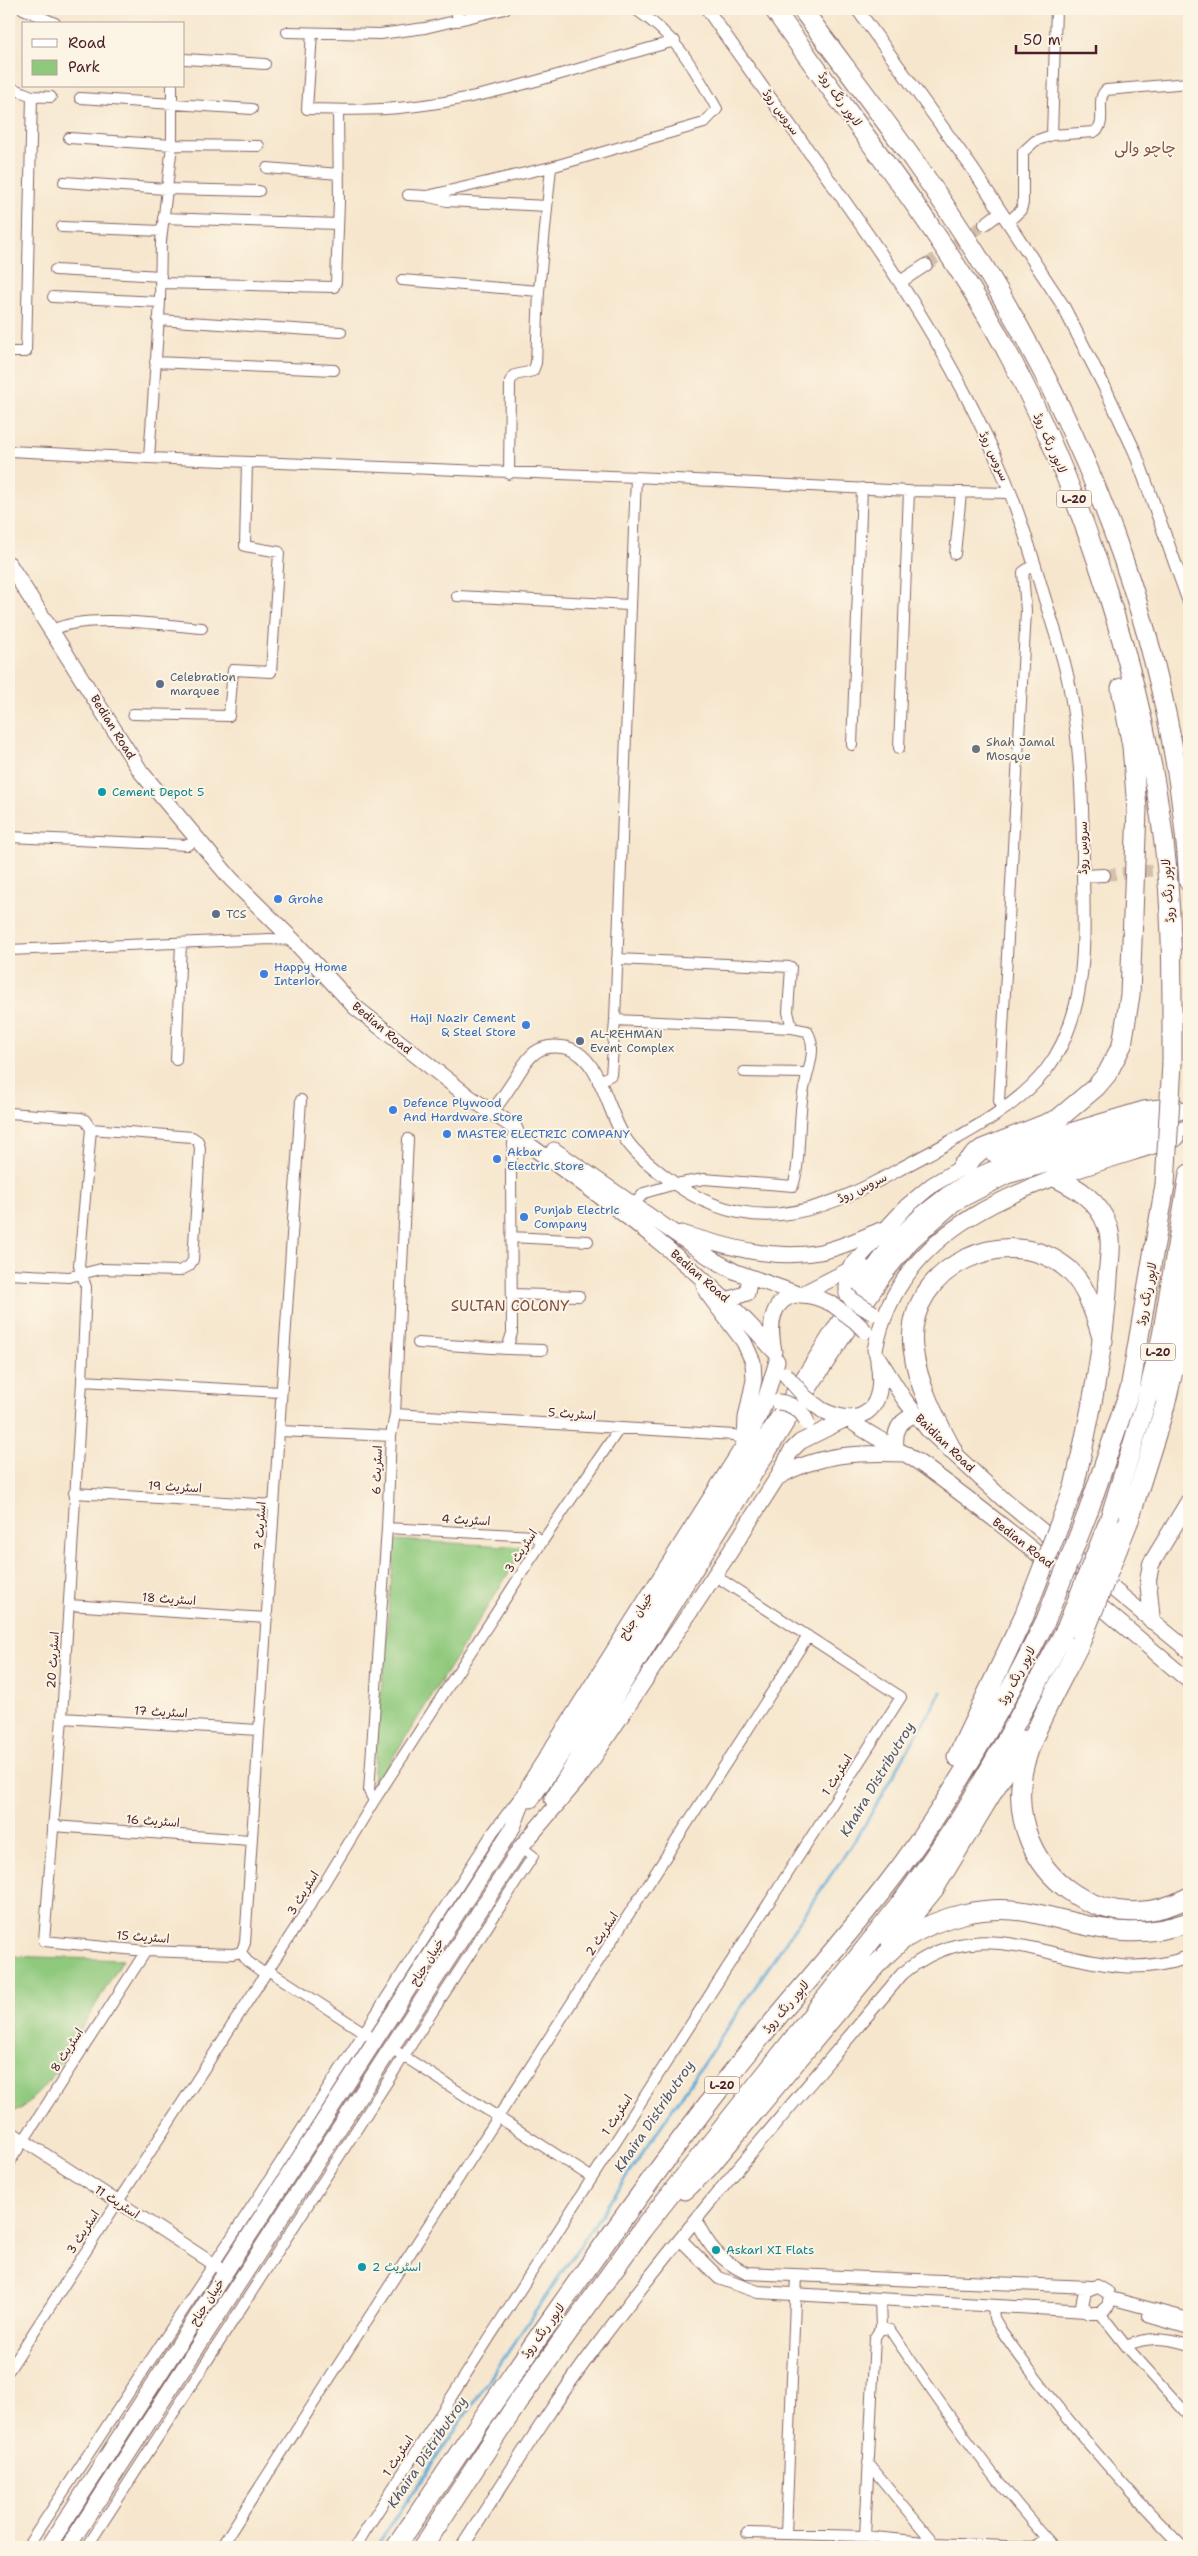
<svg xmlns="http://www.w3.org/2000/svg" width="1198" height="2556" font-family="'Shantell Sans','Playpen Sans Arabic',sans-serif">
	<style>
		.green { fill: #8fc97d; stroke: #6c7454 }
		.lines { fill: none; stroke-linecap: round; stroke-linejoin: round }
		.stream { stroke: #5eabd7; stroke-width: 3 }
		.tertiary-tunnel { stroke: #d4bead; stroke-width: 12; stroke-dasharray: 12 6; stroke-linecap: butt }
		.minor-casing { stroke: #866564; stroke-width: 12 }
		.tertiary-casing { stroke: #866564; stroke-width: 14 }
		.secondary-casing { stroke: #866564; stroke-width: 17 }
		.primary-casing { stroke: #866564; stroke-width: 18 }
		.motorway-casing { stroke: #866564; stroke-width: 21 }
		.minor { stroke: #fff; stroke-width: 10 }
		.tertiary { stroke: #fff; stroke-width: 12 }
		.secondary { stroke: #fff; stroke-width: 15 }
		.primary { stroke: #fff; stroke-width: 16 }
		.motorway { stroke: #fff; stroke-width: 19 }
		.secondary-bridge-casing { stroke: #866564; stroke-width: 17; stroke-linecap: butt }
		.motorway-bridge-casing { stroke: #866564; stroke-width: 21; stroke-linecap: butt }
		.secondary-bridge { stroke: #fff; stroke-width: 15 }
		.motorway-bridge { stroke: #fff; stroke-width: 19 }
		.service-dot { fill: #5c6f8a; stroke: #fcf5e5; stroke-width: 2 }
		.worship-dot { fill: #6b7280; stroke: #fcf5e5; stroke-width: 2 }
		.culture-dot { fill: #0f9aa8; stroke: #fcf5e5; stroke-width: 2 }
		.shop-dot { fill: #3f7fe0; stroke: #fcf5e5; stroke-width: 2 }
		.labels { text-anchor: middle; stroke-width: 4; stroke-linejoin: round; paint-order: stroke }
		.shield { fill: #fcf5e5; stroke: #7f5f63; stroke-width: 1 }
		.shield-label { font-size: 11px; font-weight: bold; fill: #4a1f2b }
		.street-label { font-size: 12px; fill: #4a1f2b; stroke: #fcf5e5 }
		.service-label { font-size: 12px; fill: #4e5e75; stroke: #fcf5e5; text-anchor: start }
		.worship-label { font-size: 12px; fill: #5b616d; stroke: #fcf5e5; text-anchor: start }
		.culture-label { font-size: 12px; fill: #0d838f; stroke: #fcf5e5; text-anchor: start }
		.shop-label { font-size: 12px; fill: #366cbe; stroke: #fcf5e5; text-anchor: start }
		.water-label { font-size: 14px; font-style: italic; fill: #525770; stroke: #fcf5e5 }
		.quarter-label { font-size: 15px; fill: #7f4f48; stroke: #fcf5e5 }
	</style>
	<rect width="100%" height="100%" fill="#fcf5e5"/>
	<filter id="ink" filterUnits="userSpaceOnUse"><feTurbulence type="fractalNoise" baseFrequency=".02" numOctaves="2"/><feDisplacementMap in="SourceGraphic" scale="10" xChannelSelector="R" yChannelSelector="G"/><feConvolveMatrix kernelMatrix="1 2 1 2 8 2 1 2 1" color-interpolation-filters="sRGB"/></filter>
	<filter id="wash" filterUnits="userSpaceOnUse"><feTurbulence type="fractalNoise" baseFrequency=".0096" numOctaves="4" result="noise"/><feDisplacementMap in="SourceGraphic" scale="20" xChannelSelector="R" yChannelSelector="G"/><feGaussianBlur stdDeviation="1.12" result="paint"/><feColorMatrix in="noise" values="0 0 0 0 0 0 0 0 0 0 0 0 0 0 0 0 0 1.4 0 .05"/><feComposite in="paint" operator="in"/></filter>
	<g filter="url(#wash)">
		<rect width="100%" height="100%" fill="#f6e6cd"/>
		<path class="green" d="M395 1540 525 1547 372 1791Z
			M9 1956 123 1960 48 2083 21 2110 9 2111Z"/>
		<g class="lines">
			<path class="stream" d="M376 2547 864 1826 941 1692"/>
		</g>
	</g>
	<g filter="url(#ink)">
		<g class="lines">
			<path class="tertiary-tunnel" d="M926 265 985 224
				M1104 875 1189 867"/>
			<defs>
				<path id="minor" d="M23 9 55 23
					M456 9 458 21
					M287 32 380 34 425 28 505 9
					M312 33 307 109C346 110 385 111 424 105 508 94 593 63 675 41
					M184 59 265 64
					M9 87 32 96 51 97
					M80 98 252 109
					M1052 135 1094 132C1109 124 1094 101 1106 90L1189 83
					M69 138 172 145 259 146
					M267 168 339 174
					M64 182 166 189 259 191
					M408 195 427 196 551 167 704 123 717 109C692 65 678 38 635 9
					M429 197 447 201 547 206
					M163 218 338 224
					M1008 222 1021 210 1023 203V152L1035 141 1052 135 1056 9
					M62 227 162 231
					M55 270 161 276
					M402 280 539 291
					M160 283 334 287 336 282 339 202 338 110
					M53 297 160 302
					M158 320 341 332
					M9 352H26L32 96
					M155 362 334 370
					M9 451 149 458 160 302 161 241 172 145V86
					M149 458 636 477 909 491 1010 493
					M509 474 510 381 515 375 533 371 536 363 539 291 551 167
					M955 554 961 493
					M457 596 629 605
					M53 630C86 613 162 625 202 628
					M133 714 229 716 233 670 271 672 279 552 245 546 247 462
					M852 745 862 488
					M899 748 909 491
					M9 837 188 845 196 840
					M9 950 270 939 293 940
					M617 959 791 967 788 1012 792 1028 807 1031C819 1049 806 1074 803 1094 798 1120 801 1164 793 1186L704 1179 675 1184 644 1193 630 1209
					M615 1020 792 1028
					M176 1060 181 943
					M744 1072 806 1073
					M598 1082 611 1075 615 1020 636 477
					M1004 1109 999 1101 1026 611 1023 572 1035 564
					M9 1113 81 1118 85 1120 91 1129 79 1266 86 1287 82 1381 62 1718 44 1941 146 1951 233 1954 241 1952
					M511 1237 588 1241
					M9 1274 69 1277 101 1269 179 1271 189 1266 193 1260 200 1148 198 1141 192 1137 91 1129
					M512 1294 579 1296
					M418 1343 507 1349 512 1333 511 1170 514 1131
					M507 1349 542 1350
					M82 1381 281 1392
					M395 1414 734 1435 745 1442
					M280 1431 391 1436
					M74 1493 274 1505
					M387 1528 535 1536 542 1542
					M69 1605 267 1618
					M62 1718 258 1730
					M374 1801 369 1791 387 1528 391 1436 395 1414 408 1139
					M53 1826 250 1840
					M241 1952 245 1943 301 1100
					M241 1952 247 1961 265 1974
					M268 1970 368 2035
					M391 2048 591 2177
					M9 2163 146 1951
					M880 2300 881 2328 890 2330C941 2405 993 2480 1054 2547
					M993 2306 994 2318 1001 2330C1056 2409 1116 2479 1183 2547
					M1100 2313 1126 2346 1189 2416
					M1126 2346C1149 2336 1166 2338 1189 2345
					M9 2370 323 1885 374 1801 542 1542 619 1429
					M868 2463 934 2543
					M747 2533 865 2536 934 2543 1033 2547 1047 2539
					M786 2534 796 2275
					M865 2536 875 2337 881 2328
					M27 2547 260 2194 493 1832 522 1794
					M87 2547 533 1856 521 1847
					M221 2547 808 1636
					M355 2547 901 1697 714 1575"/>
				<path id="tertiary" d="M857 9 972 168 1062 304 1105 388 1135 452 1189 602
					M985 224 1001 212
					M900 282 926 265
					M1083 876 1104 875
					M491 1113C499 1103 506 1093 513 1082 526 1062 533 1043 562 1047 599 1051 606 1108 623 1135 633 1152 648 1163 663 1175 745 1240 816 1216 898 1170 945 1144 1013 1113 1046 1070 1089 1014 1084 938 1083 871 1083 808 1081 745 1069 684 1063 653 1052 623 1043 593 1030 548 1016 503 997 460 970 399 933 333 897 278 837 186 769 99 707 9
					M9 2131 226 2272
					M696 2221C709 2247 720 2260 746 2273L1091 2287
					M681 2240 719 2278 758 2292 1086 2311
					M1110 2298 1108 2306 1100 2313H1089L1082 2305 1085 2291 1097 2286 1107 2292 1110 2298 1189 2319
					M1148 2316 1189 2328
					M462 2547C506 2479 549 2409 598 2344 694 2216 800 2096 902 1974 975 1912 1041 1959 1121 1966 1144 1968 1168 1964 1189 1957"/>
				<path id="secondary" d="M9 564 141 772 231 879 293 940 355 1007 469 1097 514 1127 518 1137C609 1202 700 1266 773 1350
					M554 1150 712 1259 736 1272 798 1294
					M993 1154 1144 1109 1175 1105
					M681 1233C726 1246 772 1261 820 1252 841 1248 861 1238 881 1230
					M704 1285 707 1293 744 1342 753 1362 754 1380 746 1418 745 1441
					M804 1293 847 1271 907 1206 932 1185 971 1162
					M847 1294V1286L862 1266
					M727 1300 747 1293 750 1277
					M875 1350C903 1206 1058 1178 1176 1139
					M774 1351C764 1303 787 1282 832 1304
					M877 1356 904 1399 928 1430 1003 1499 1189 1651
					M822 1410C865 1431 886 1406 878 1362
					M848 1419C873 1438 903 1450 928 1469 1019 1535 1103 1609 1189 1681
					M896 1446C894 1430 900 1420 915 1415
					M777 1478C818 1453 860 1452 907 1454
					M552 1799 787 1422 884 1275 911 1242 955 1203 1007 1176 1151 1135 1189 1128
					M531 1800 589 1714 872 1270 892 1243 921 1215 948 1194 976 1176 1012 1161 1189 1109
					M48 2547 513 1827 530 1783 749 1437 762 1410 777 1361
					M68 2547 521 1847 582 1775 730 1552 777 1478 791 1451 800 1442 846 1419"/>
				<path id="primary" d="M1152 1621 1148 1580 1151 1564 1189 1501"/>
				<path id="motorway" d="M774 9C854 125 945 233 1011 359 1086 501 1144 683 1164 843 1173 915 1172 990 1172 1063
					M802 9C862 91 926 172 980 260 1095 447 1176 661 1189 882
					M962 1166 982 1149 1058 1119 1096 1087 1107 1074 1122 1045 1130 995 1137 809 1132 746 1121 688
					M1055 1177C1077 1188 1098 1200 1107 1225 1113 1240 1109 1261 1108 1278 1104 1349 1090 1418 1074 1487
					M952 1450C935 1418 917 1384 913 1348 904 1267 1010 1218 1069 1270 1088 1288 1096 1317 1103 1341
					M1088 1512 1130 1389 1165 1185
					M1129 1520 1165 1406 1180 1341 1189 1275
					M1109 1521 1148 1395 1162 1336 1189 1174
					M1081 1641C1063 1678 1028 1737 1022 1776 1008 1871 1103 1944 1189 1897
					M957 1757 1024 1616
					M891 1942 934 1889 1024 1740
					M685 2190 707 2169 876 1965C885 1956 894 1946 904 1939 940 1916 986 1904 1028 1912 1089 1924 1126 1944 1189 1922
					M396 2547C501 2390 608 2233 724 2083 781 2008 848 1939 904 1862 958 1788 1004 1705 1045 1622
					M423 2547 520 2399 642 2230 901 1903C924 1871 947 1839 968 1806 1003 1748 1035 1688 1066 1629"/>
			</defs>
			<use href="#minor" class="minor-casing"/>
			<use href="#tertiary" class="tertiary-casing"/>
			<use href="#secondary" class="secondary-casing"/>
			<use href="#primary" class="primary-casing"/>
			<use href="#motorway" class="motorway-casing"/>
			<use href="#minor" class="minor"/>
			<use href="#tertiary" class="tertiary"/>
			<use href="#secondary" class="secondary"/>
			<use href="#primary" class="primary"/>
			<use href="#motorway" class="motorway"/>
			<defs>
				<path id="secondary-bridge" d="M847 1294 852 1300 873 1313
					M832 1304 855 1321 865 1331
					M785 1374 805 1397 822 1410
					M778 1402C790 1403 804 1411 807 1423"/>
				<path id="motorway-bridge" d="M1165 1185 1172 1063
					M1024 1616 1074 1487
					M1045 1622 1088 1512
					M1066 1629 1109 1521
					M1081 1641 1129 1520"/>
			</defs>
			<use href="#secondary-bridge" class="secondary-bridge-casing"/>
			<use href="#motorway-bridge" class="motorway-bridge-casing"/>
			<use href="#secondary-bridge" class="secondary-bridge"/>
			<use href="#motorway-bridge" class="motorway-bridge"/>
		</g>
	</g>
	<g class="service-dot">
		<circle cx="160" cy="684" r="5"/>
		<circle cx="216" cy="914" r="5"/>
		<circle cx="580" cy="1041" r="5"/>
	</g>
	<circle class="worship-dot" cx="976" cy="749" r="5"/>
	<g class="culture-dot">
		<circle cx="102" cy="792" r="5"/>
		<circle cx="716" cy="2250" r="5"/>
		<circle cx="362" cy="2267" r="5"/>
	</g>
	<g class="shop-dot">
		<circle cx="278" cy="899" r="5"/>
		<circle cx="264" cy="974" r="5"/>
		<circle cx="526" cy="1025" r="5"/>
		<circle cx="393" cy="1110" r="5"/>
		<circle cx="447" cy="1134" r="5"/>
		<circle cx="497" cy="1159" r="5"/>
		<circle cx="524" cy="1217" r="5"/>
	</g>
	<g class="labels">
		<g class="shield">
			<rect x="1056.5" y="490.5" width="35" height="17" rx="4"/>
			<rect x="1140.5" y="1343.5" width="35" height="17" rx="4"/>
			<rect x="704.5" y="2076.5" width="35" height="17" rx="4"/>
		</g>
		<g class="shield-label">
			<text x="1074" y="503">L-20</text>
			<text x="1158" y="1356">L-20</text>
			<text x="722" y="2089">L-20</text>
		</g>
		<g class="street-label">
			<text transform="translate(840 99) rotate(54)" y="4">لاہور رنگ روڈ</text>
			<text transform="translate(781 112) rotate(54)" y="4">سروس روڈ</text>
			<text transform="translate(1050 443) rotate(66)" y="4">لاہور رنگ روڈ</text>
			<text transform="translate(994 456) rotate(65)" y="4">سروس روڈ</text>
			<text transform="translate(113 727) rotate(58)" y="4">Bedian Road</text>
			<text transform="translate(1083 848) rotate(-90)" y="4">سروس روڈ</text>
			<text transform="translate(1168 891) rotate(-94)" y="4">لاہور رنگ روڈ</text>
			<text transform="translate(382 1028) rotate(40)" y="4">Bedian Road</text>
			<text transform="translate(862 1188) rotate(-26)" y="4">سروس روڈ</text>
			<text transform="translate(700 1276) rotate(41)" y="4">Bedian Road</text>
			<text transform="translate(1147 1294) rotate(-80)" y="4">لاہور رنگ روڈ</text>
			<text transform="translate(572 1414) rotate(4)" y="4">اسٹریٹ 5</text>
			<text transform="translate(945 1443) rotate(44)" y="4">Baidian Road</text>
			<text transform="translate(377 1470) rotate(-88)" y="4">اسٹریٹ 6</text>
			<text transform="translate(175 1487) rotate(3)" y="4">اسٹریٹ 19</text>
			<text transform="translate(466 1520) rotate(3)" y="4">اسٹریٹ 4</text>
			<text transform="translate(260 1526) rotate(-86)" y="4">اسٹریٹ 7</text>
			<text transform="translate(1023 1543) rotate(38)" y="4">Bedian Road</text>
			<text transform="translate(521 1551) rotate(-57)" y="4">اسٹریٹ 3</text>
			<text transform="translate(169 1599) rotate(4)" y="4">اسٹریٹ 18</text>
			<text transform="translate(636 1616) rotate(-58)" y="4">خیبان جناح</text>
			<text transform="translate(53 1660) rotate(-86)" y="4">اسٹریٹ 20</text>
			<text transform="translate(1017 1676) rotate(-62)" y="4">لاہور رنگ روڈ</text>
			<text transform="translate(161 1712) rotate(3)" y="4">اسٹریٹ 17</text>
			<text transform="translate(837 1775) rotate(-58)" y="4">اسٹریٹ 1</text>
			<text transform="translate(153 1821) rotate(4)" y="4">اسٹریٹ 16</text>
			<text transform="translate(303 1893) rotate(-58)" y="4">اسٹریٹ 3</text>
			<text transform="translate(602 1934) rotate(-57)" y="4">اسٹریٹ 2</text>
			<text transform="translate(143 1937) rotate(4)" y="4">اسٹریٹ 15</text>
			<text transform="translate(427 1962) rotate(-58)" y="4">خیبان جناح</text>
			<text transform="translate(786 2007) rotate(-50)" y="4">لاہور رنگ روڈ</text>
			<text transform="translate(67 2050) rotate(-57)" y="4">اسٹریٹ 8</text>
			<text transform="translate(617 2115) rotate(-57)" y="4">اسٹریٹ 1</text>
			<text transform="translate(117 2202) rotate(33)" y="4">اسٹریٹ 11</text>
			<text transform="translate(83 2232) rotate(-57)" y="4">اسٹریٹ 3</text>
			<text transform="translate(207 2302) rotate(-57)" y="4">خیبان جناح</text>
			<text transform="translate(543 2331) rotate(-54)" y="4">لاہور رنگ روڈ</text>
			<text transform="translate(398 2456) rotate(-57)" y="4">اسٹریٹ 1</text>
		</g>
		<g class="service-label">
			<text x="170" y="681">Celebration<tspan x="170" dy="14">marquee</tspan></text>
			<text x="226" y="918">TCS</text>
			<text x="590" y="1038">AL-REHMAN<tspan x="590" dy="14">Event Complex</tspan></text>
		</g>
		<g class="worship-label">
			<text x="986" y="746">Shah Jamal<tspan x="986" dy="14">Mosque</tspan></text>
		</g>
		<g class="culture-label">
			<text x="112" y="796">Cement Depot 5</text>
			<text x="726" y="2254">Askari XI Flats</text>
			<text x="372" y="2271">اسٹریٹ 2</text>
		</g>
		<g class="shop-label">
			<text x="288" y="903">Grohe</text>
			<text x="274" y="971">Happy Home<tspan x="274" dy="14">Interior</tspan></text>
			<text x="516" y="1022" text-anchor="end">Haji Nazir Cement<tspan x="516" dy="14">&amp; Steel Store</tspan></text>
			<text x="403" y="1107">Defence Plywood<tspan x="403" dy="14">And Hardware Store</tspan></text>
			<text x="457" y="1138">MASTER ELECTRIC COMPANY</text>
			<text x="507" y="1156">Akbar<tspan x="507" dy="14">Electric Store</tspan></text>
			<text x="534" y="1214">Punjab Electric<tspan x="534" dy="14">Company</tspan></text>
		</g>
		<g class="water-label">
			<text transform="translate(877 1779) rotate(-59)" y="5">Khaira Distributroy</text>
			<text transform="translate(654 2116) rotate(-56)" y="5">Khaira Distributroy</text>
			<text transform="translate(427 2452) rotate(-56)" y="5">Khaira Distributroy</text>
		</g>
		<g class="quarter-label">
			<text x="1145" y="153">چاچو والی</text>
			<text x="510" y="1311">SULTAN COLONY</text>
		</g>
	</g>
	<rect width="1198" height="2556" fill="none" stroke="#fcf5e5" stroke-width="30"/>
	<rect x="22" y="22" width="162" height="65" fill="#fcf5e5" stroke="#b59f9b"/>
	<rect x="32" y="39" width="25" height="8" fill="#ffffff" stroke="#b59f9b"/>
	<text x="68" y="48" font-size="15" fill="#4a1f2b">Road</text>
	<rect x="32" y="60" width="25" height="15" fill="#8fc97d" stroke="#b59f9b"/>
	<text x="68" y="72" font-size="15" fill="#4a1f2b">Park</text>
	<path d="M1016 45v8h80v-8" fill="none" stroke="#4a1f2b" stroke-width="2.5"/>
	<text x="1023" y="45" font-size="15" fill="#4a1f2b" stroke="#fcf5e5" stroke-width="4" paint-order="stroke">50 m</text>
</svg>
